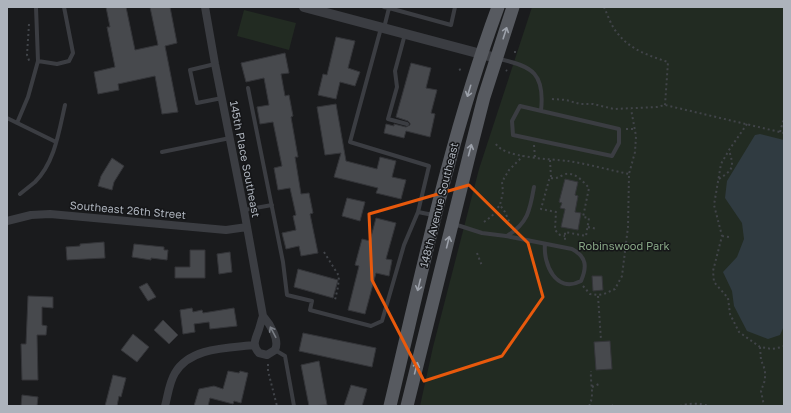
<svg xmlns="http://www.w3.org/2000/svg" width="791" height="413" font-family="'Golos Text',sans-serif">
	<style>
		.green { fill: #222b22 }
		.water { fill: #303b41 }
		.building { fill: #47494d; stroke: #343539 }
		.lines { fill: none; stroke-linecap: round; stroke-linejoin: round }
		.path { stroke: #414449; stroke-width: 2; stroke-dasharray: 2 3; stroke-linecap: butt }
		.service { stroke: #3b3d42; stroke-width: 4 }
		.minor { stroke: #3b3d42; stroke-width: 8 }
		.tertiary { stroke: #3b3d42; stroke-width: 10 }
		.primary { stroke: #575a60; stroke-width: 13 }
		.oneway { stroke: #9ca1aa }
		.oneway2 { stroke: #7a7e85 }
		.marked { fill: none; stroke: #e8590c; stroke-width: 3; stroke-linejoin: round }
		.labels { text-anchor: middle; stroke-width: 3; stroke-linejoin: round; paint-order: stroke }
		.street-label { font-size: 11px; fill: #adb3bc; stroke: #151618 }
		.park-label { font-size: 11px; fill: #87a685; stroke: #151618 }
	</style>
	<rect width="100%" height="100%" fill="#1a1b1d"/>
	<path class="green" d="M532 7H784V406H420L433 347 479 169Z
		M244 10 296 23 289 50 237 36Z"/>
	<path class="water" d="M760 134 784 140V326L780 335 768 339 747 331 734 306 732 291 723 272 737 257 744 239 742 223 725 198 727 181 755 135Z"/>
	<path class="building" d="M106 7H126L135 50 158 45 150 7H170L177 43 165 46 178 112 162 114 155 76 118 84 119 90 98 94 94 72 115 67 107 27H110Z
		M336 37 355 41 348 68 360 72 355 86 340 82 336 99 318 95 323 74 327 75Z
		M285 53 289 73 281 74 285 96 289 95 293 116 291 117 298 157H295L301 194 309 193 313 213 310 214 318 253 301 256 299 246 286 249 282 233 296 230 293 216 296 215 290 188 278 190 274 168 282 166 273 122 260 124 257 107 269 105 264 78 246 82 241 63Z
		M411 63 431 68 426 88 437 90 431 113 435 114 430 137 406 131 404 138 384 133 386 124 394 126V124L406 127 410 125V123L408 121 396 117Z
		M336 104 346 161 377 169 380 157 396 161 392 177 406 180 401 199 376 193 378 188 334 177 341 153 325 155 317 107Z
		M112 158 124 166 114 182 112 190 98 186 101 176Z
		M565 179 578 182 575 195 578 196 575 212 581 213 578 230 561 227 565 209 560 208 562 203 559 202Z
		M347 198 365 202 360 221 342 216Z
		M376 218 396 223 386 259 392 260 389 276 376 273 365 314 348 310 359 266 355 265 362 239 370 241Z
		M104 242 105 258 67 260 66 247 80 246V244Z
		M134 244 164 247V250H168L167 260 151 258V260L132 257Z
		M190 250H205V278H175V267H190Z
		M230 252 232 272 219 274 217 254Z
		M298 269 338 280 333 298 294 287Z
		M592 276H602L603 290 593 291Z
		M147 283 156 297 148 301 139 287Z
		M28 296 53 297V308L42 307V325L47 326 46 335H37L38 380H22L21 344H26Z
		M192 308 193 312 202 310 203 313 234 308 237 326 210 329 209 322 194 324 195 332 183 334 180 310Z
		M163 320 178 335 169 344 154 330Z
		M303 333 376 348 372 367 299 351Z
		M133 334 149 347 137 362 121 350Z
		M610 341 612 369 596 370 594 342Z
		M319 361 327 405 309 406 301 365Z
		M228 371 239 373 240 371 248 373 241 403 234 401 233 404 210 398 208 406H194L199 389 214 386 223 389Z
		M113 375 126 378 121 397 119 396 117 406H105Z
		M351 385 367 389 362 406H344Z
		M22 395 38 397 37 406H21Z"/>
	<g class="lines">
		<path class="path" d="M604 7C608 16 612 28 619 35 631 50 650 56 668 62L665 105
			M29 24 27 55 30 63
			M514 52H516
			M459 70 461 69
			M506 70 507 71
			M552 99 566 100 580 104H593L614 109 657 107 665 105 784 133
			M747 124 729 150 721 164 714 205 722 236 713 271 714 282 728 298 730 314 739 332 760 347 772 349 782 347 784 346
			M626 129H634
			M780 132 784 118
			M496 144C504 158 552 159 568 161 588 164 609 170 629 174
			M534 145 535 158
			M550 160 551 178 549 180 541 209 556 212 555 230 560 235 565 236
			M551 178C556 179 559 177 563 175 573 170 583 181 589 188L583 217 589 218 586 236 565 232V241
			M719 179C734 169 734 167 729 150
			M484 222 492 216 499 206
			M511 226 505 212 500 205 503 192 502 182 509 170 523 156
			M588 227 597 229
			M722 236 729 237
			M324 252 339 276 338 287 335 300
			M477 253 482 266
			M583 286 590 294 598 295 604 294 615 289 622 276 628 227 629 174 635 152 636 136 631 109
			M598 296 601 340
			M760 347 761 360 765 370V380L761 391 764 406
			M268 364V371L277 406
			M592 387 599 384
			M589 406C595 395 590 383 591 371
			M612 406 613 405
			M680 406C688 403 701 403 708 406"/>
		<path class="service" d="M389 8 451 25 455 7
			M384 28 389 8 384 7
			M405 34 395 71 397 87 388 119 407 124
			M499 59C533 66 545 74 541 111
			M38 61 57 64 69 61 73 53 64 7
			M215 64 190 70 197 103 222 98
			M248 88 283 262 287 295 312 301 310 310 371 326 382 321 404 245 418 212 429 166 350 142 381 28
			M520 106 619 129V143L612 156 513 135 512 121Z
			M7 118 56 142
			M17 123 28 97 38 61 36 7
			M162 152 230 138
			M20 194C25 190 30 186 35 182 55 162 59 131 65 105
			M244 210 272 205
			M418 212 433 215
			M454 224 482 233 506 236 572 249C587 257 587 267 581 281 556 294 543 264 545 244
			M507 236C528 223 530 210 534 187
			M275 350 285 356 294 406"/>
		<path class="minor" d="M205 7 215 64 244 210 263 316C270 324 280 340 275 350L267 355 259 353C252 345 255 340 258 332 260 327 261 321 263 316
			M7 221 31 215 50 214 226 230 247 227
			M165 406C168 395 169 383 175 373 190 347 228 348 254 345"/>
		<path class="tertiary" d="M304 7 496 58"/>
		<path class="primary" d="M390 406C422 272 450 137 498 7
			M407 406 472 144 484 97 513 7"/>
	</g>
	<defs><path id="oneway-shaft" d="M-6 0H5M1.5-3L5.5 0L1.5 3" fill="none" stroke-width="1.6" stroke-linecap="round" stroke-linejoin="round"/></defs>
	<g class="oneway">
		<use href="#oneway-shaft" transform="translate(505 33) rotate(-72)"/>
		<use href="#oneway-shaft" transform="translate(469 91) rotate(107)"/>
		<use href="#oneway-shaft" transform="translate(470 150) rotate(-75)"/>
		<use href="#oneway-shaft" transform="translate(448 242) rotate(-76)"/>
		<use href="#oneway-shaft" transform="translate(419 285) rotate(104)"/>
		<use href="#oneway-shaft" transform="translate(416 368) rotate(-76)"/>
	</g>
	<use class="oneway2" href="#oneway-shaft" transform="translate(273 332) rotate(-118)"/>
	<path class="marked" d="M469 185 528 243 543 297 502 356 424 381 372 280 369 214Z"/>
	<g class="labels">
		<g class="street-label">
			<text transform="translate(245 159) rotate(79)" y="4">145th Place Southeast</text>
			<text transform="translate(439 205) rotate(-76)" y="4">148th Avenue Southeast</text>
			<text transform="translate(128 210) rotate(5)" y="4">Southeast 26th Street</text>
		</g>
		<g class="park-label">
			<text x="624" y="250">Robinswood Park</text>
		</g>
	</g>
	<rect width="791" height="413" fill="none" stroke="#adb3bc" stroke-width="16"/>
</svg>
